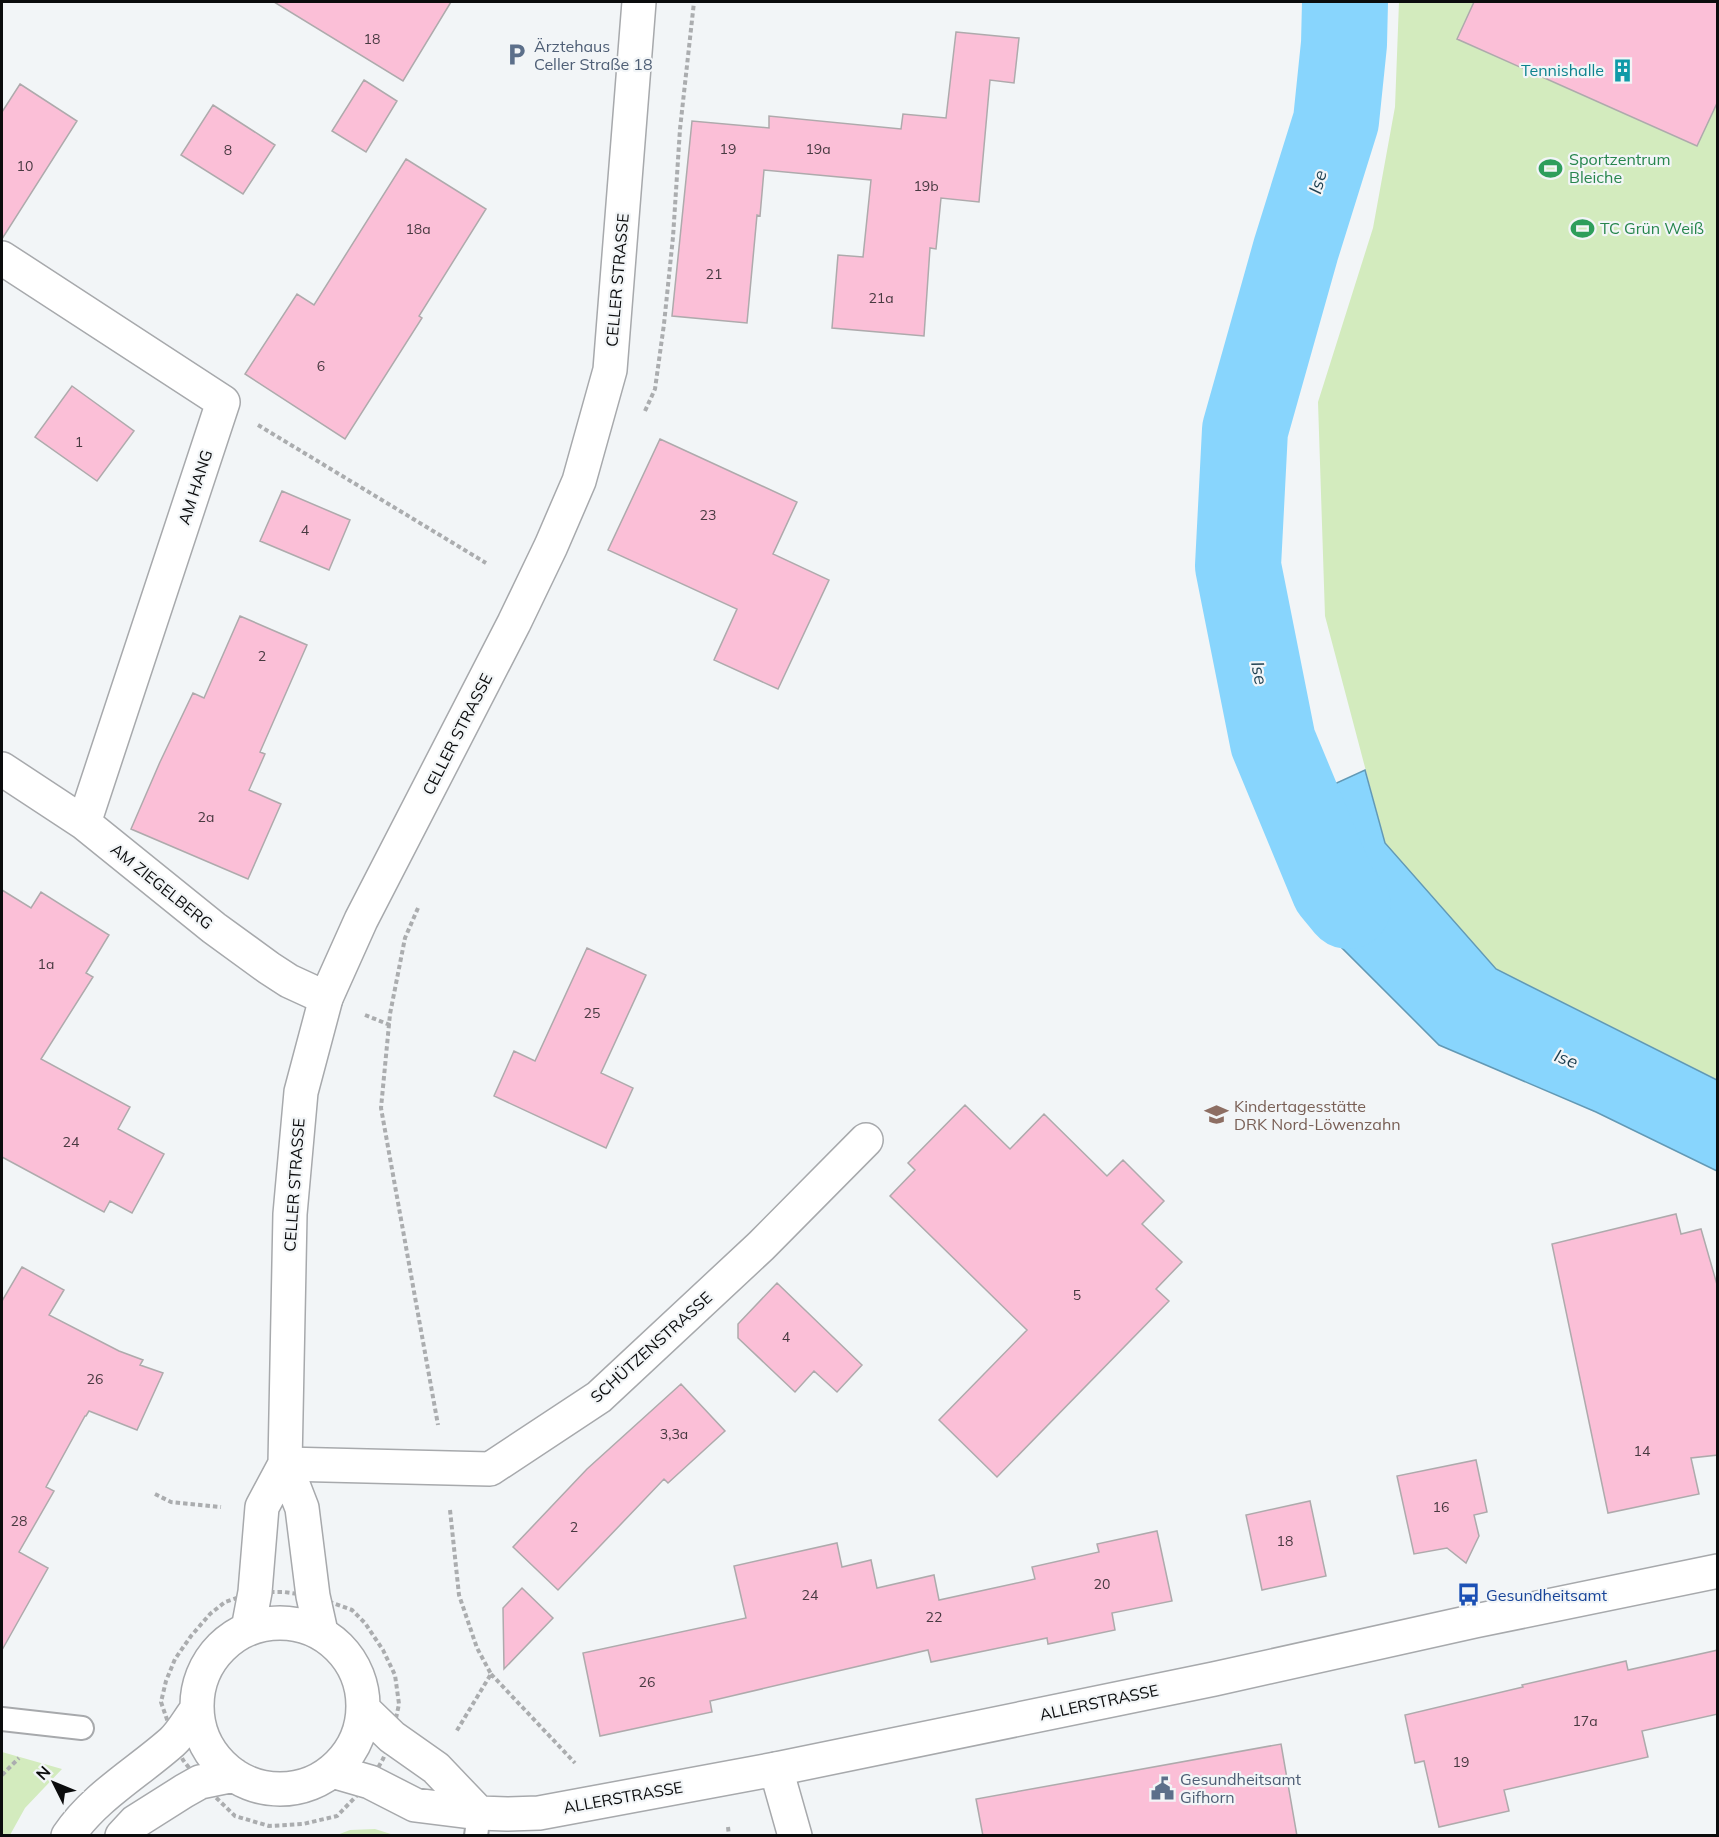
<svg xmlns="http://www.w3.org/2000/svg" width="1719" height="1837" font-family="Mulish,sans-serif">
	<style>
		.green { fill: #d3ebbe }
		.water { fill: #88d5fd; stroke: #6299b5; stroke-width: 1.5 }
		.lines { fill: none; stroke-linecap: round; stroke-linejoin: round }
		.river { stroke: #88d5fd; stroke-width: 86 }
		.building { fill: #fbbfd7; stroke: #aeaaac; stroke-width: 1.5 }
		.service-casing { stroke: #a7a9ac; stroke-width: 26 }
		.minor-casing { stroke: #a7a9ac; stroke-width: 36 }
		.tertiary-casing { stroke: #a7a9ac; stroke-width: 36 }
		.path { stroke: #abadaf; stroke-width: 4; stroke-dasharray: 4.5 3; stroke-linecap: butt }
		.service { stroke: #fff; stroke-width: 22 }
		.minor { stroke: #fff; stroke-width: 33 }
		.tertiary { stroke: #fff; stroke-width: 33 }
		.labels { text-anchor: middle; stroke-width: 4.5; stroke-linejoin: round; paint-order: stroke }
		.number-label { font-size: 14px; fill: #473940 }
		.service-label { font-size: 16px; fill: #4e5e75; stroke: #f2f5f7; text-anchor: start }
		.culture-label { font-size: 16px; fill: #0d838f; stroke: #f2f5f7; text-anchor: end }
		.leisure-label { font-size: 16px; fill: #27864d; stroke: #f2f5f7; text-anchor: start }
		.street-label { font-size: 16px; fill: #0b0c0d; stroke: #f2f5f7 }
		.education-label { font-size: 16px; fill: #785e54; stroke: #f2f5f7; text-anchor: start }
		.transit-label { font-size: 16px; fill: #164399; stroke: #f2f5f7; text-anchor: start }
		.water-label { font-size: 18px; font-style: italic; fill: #1e4051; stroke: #f2f5f7 }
	</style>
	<rect width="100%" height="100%" fill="#f2f5f7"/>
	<path class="green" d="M1399 2H1717V1080L1496 969 1385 843 1325 616 1318 402 1373 228 1395 107Z
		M2 1752 62 1769 25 1808 10 1835H2Z
		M375 1829 394 1835H337L350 1830Z"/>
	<path class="water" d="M1365 770 1385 843 1496 969 1717 1080V1171L1596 1112 1439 1045 1324 930 1282 808Z"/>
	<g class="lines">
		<path class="river" d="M1345 2 1344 44 1336 121 1296 249 1245 430 1238 566 1273 742 1334 889 1348 906"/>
	</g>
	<path class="building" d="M274 2H451L403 81Z
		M1474 2H1718V101L1697 146 1457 39Z
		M956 32 1019 38 1014 83 990 80 979 202 941 198 936 249 930 248 924 336 832 328 838 255 863 257 871 180 764 170 760 216 757 215 747 323 672 316 692 121 769 128V116L901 129 903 114 946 118Z
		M364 80 397 101 366 152 332 131Z
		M20 84 77 121 2 239V112Z
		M213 105 275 145 243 194 181 155Z
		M406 159 486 209 419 316 422 318 345 439 245 374 297 294 314 305Z
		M72 386 134 431 97 481 35 437Z
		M660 439 797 502 773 554 829 580 778 689 714 660 737 609 608 550Z
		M282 491 350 520 329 570 260 541Z
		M240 616 307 645 260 752 265 754 249 790 281 804 248 879 131 829 160 762 193 693 204 698Z
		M2 890 31 908 41 892 109 935 86 973 93 977 41 1059 130 1107 118 1129 164 1154 132 1213 110 1201 104 1212 2 1157Z
		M587 948 646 975 601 1073 633 1088 606 1148 494 1096 514 1051 535 1061Z
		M965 1105 1010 1149 1044 1114 1107 1176 1123 1160 1164 1201 1142 1224 1182 1262 1156 1289 1169 1301 997 1477 939 1420 1027 1330 890 1196 915 1170 908 1163Z
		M1676 1214 1681 1234 1701 1229 1718 1288V1455L1691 1458 1699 1494 1608 1513 1552 1244Z
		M22 1267 64 1290 49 1315 119 1351 143 1360 140 1365 163 1373 137 1430 89 1411 86 1416H85L46 1487 54 1491 19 1552 48 1568 2 1650V1301Z
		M777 1283 862 1365 837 1392 814 1371 795 1392 738 1338V1324Z
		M681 1384 725 1431 668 1483 664 1479 558 1590 513 1547 587 1469Z
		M1476 1460 1487 1512 1474 1515 1479 1536 1466 1563 1447 1548 1414 1554 1397 1476Z
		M1310 1501 1326 1576 1262 1590 1246 1515Z
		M1157 1531 1172 1601 1112 1613 1115 1630 1048 1644 1047 1638 931 1662 928 1650 710 1701 712 1712 600 1736 583 1653 746 1618 734 1566 837 1543 842 1567 871 1560 877 1588 934 1575 939 1600 1035 1579 1032 1567 1099 1552 1097 1544Z
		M522 1588 553 1618 504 1669 503 1608Z
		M1718 1650V1714L1642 1731 1648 1757 1504 1790 1509 1811 1439 1827 1424 1761 1415 1763 1405 1715 1523 1687 1522 1685 1626 1661 1628 1670Z
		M1281 1744 1297 1836H983L976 1799Z"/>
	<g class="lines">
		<defs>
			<path id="service" d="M2 1719 82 1728
				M476 1836 479 1813"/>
			<path id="minor" d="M2 258 223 402 84 823
				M2 769 84 823 214 928 269 968 289 981 326 998
				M285 1464 490 1469 599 1397 761 1246 866 1140
				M776 1769 795 1836"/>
			<path id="tertiary" d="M197 1706a83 83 0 1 1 166 0a83 83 0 1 1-166 0Z
				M248 1629 255 1592 262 1507 285 1464
				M321 1632 313 1596 302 1508 285 1464 290 1214 301 1092 326 998 361 920 514 623 551 546 579 481 610 370 639 2
				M364 1710 392 1737 436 1768 479 1813
				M332 1771 370 1782 415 1805 479 1813 507 1814 539 1813 776 1769 1214 1679 1475 1621 1718 1571
				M68 1836C94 1797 137 1773 172 1742 182 1733 189 1719 197 1709
				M122 1836 135 1822 184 1791 200 1782 234 1775"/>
		</defs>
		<use href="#service" class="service-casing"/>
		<use href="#minor" class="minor-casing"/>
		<use href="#tertiary" class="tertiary-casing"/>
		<path class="path" d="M645 411 655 389 664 324 673 237 680 129 694 2
			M258 425 486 563
			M418 908 405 938 390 1014 381 1108 438 1425
			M365 1015 390 1025
			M155 1494 171 1502 221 1507
			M450 1510 459 1595 477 1648 491 1674 456 1732
			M255 1592H284L313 1596 352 1610 365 1623 383 1650 395 1675 399 1704 392 1737 383 1759 370 1782 337 1816 303 1824 269 1826 235 1816 200 1782 183 1760 174 1740 161 1702 166 1681 175 1659 191 1636 210 1614 225 1602Z
			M491 1674 575 1763
			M2 1775 19 1758
			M728 1827 729 1836"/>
		<use href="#service" class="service"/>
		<use href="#minor" class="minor"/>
		<use href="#tertiary" class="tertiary"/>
	</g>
	<defs>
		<symbol id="parking-bare" viewBox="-9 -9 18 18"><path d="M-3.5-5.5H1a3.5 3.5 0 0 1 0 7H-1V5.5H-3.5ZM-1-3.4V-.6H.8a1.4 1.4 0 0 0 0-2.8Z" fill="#5c6f8a" stroke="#f2f5f7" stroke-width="2.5" paint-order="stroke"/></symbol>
		<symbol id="building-bare" viewBox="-9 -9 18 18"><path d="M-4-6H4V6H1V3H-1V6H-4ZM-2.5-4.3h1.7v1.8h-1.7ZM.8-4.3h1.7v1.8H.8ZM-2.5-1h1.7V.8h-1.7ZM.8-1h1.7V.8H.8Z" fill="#0f9aa8" stroke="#f2f5f7" stroke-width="2.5" paint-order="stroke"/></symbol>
		<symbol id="stadium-bare" viewBox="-9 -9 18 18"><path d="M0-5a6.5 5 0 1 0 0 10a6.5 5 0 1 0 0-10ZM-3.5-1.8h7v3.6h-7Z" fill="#2e9e5b" stroke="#f2f5f7" stroke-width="2.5" paint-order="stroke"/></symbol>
		<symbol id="school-bare" viewBox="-9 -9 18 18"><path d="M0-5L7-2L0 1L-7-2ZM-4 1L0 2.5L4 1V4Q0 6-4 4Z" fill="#8d6e63" stroke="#f2f5f7" stroke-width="2.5" paint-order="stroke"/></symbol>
		<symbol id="bus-bare" viewBox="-9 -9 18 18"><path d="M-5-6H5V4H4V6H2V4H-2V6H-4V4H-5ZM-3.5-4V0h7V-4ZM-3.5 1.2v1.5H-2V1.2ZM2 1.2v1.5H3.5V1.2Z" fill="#1a4fb4" stroke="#f2f5f7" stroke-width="2.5" paint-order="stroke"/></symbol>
		<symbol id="civic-bare" viewBox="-9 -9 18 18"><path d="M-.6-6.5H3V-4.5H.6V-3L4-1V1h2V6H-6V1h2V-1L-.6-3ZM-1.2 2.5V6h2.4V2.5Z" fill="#5c6f8a" stroke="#f2f5f7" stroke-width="2.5" paint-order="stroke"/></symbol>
	</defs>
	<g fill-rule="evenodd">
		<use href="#parking-bare" x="500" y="38" width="33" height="33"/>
		<use href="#building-bare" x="1606" y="54" width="33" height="33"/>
		<use href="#stadium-bare" x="1534" y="152" width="33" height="33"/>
		<use href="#stadium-bare" x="1566" y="212" width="33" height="33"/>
		<use href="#school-bare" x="1200" y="1098" width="33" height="33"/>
		<use href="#bus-bare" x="1452" y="1578" width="33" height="33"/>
		<use href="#civic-bare" x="1146" y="1772" width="33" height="33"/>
	</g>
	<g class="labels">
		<g class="number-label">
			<text x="372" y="44">18</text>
			<text x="728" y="154">19</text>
			<text x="818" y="154">19a</text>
			<text x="228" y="155">8</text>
			<text x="25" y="171">10</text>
			<text x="926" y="191">19b</text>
			<text x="418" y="234">18a</text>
			<text x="714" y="279">21</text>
			<text x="881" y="303">21a</text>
			<text x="321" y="371">6</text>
			<text x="79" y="447">1</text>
			<text x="708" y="520">23</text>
			<text x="305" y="535">4</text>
			<text x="262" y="661">2</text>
			<text x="206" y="822">2a</text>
			<text x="46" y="969">1a</text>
			<text x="592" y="1018">25</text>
			<text x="71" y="1147">24</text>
			<text x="1077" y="1300">5</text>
			<text x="786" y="1342">4</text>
			<text x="95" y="1384">26</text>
			<text x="674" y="1439">3,3a</text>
			<text x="1642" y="1456">14</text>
			<text x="1441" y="1512">16</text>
			<text x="19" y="1526">28</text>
			<text x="574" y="1532">2</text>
			<text x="1285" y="1546">18</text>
			<text x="1102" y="1589">20</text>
			<text x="810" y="1600">24</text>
			<text x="934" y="1622">22</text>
			<text x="647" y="1687">26</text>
			<text x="1585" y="1726">17a</text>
			<text x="1461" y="1767">19</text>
		</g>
		<g class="service-label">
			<text x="534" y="52">Ärztehaus<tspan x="534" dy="18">Celler Straße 18</tspan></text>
			<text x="1180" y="1785">Gesundheitsamt<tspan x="1180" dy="18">Gifhorn</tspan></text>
		</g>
		<g class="culture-label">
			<text x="1604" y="76">Tennishalle</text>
		</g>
		<g class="leisure-label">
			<text x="1569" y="165">Sportzentrum<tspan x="1569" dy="18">Bleiche</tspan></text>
			<text x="1600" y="234">TC Grün Weiß</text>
		</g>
		<g class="street-label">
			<text transform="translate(617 280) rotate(-85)" y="6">CELLER STRASSE</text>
			<text transform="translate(195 487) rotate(-72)" y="6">AM HANG</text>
			<text transform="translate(457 734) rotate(-63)" y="6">CELLER STRASSE</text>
			<text transform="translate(162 886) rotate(39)" y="6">AM ZIEGELBERG</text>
			<text transform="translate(294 1185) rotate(-86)" y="6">CELLER STRASSE</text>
			<text transform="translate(651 1347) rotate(-42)" y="6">SCHÜTZENSTRASSE</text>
			<text transform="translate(1099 1702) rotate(-12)" y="6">ALLERSTRASSE</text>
			<text transform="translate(623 1797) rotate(-10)" y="6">ALLERSTRASSE</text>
		</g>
		<g class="education-label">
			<text x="1234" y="1112">Kindertagesstätte<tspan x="1234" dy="18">DRK Nord-Löwenzahn</tspan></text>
		</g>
		<g class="transit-label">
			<text x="1486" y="1601">Gesundheitsamt</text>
		</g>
		<g class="water-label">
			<text transform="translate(1318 182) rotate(-74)" y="6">Ise</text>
			<text transform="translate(1259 673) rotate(79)" y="6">Ise</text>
			<text transform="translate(1566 1059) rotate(21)" y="6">Ise</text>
		</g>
	</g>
	<rect width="1719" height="1837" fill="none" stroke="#0b0c0d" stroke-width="6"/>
	<g transform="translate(54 1783) rotate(313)" stroke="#f2f5f7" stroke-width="4.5" paint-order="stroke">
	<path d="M0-4.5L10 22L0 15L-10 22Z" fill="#0b0c0d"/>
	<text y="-9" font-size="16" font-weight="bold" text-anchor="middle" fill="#0b0c0d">N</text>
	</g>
</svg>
